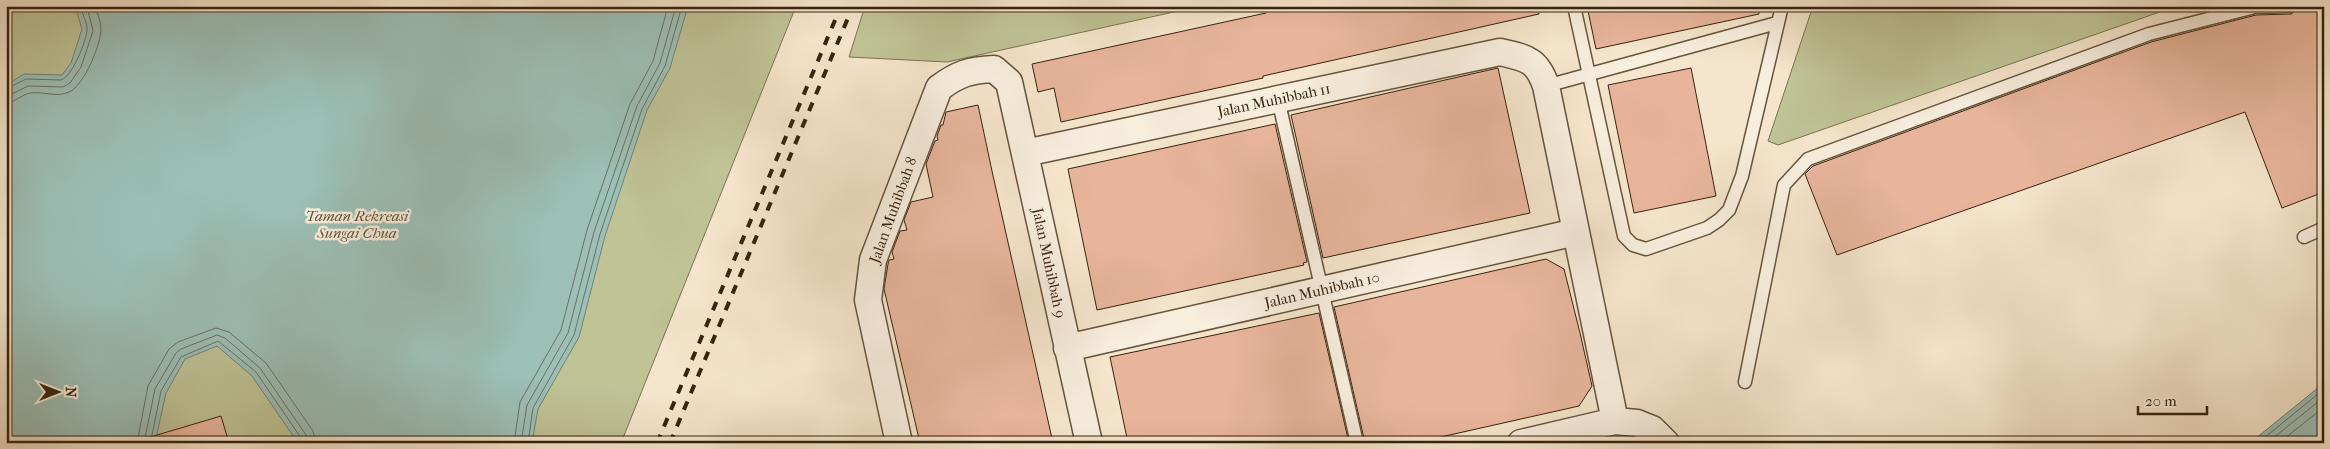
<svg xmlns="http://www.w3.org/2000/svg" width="2330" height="449" font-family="'IM FELL French Canon',serif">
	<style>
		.green { fill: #bfc396; stroke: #7b7352 }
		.water { fill: #9cbfb6; stroke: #748173 }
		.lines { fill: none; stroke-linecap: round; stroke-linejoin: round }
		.shore { stroke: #6a7162; stroke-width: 1 }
		.building { fill: #e8b59c; stroke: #37230e }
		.service-casing { stroke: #66543e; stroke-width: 15 }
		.minor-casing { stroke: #66543e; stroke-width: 29 }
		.service { stroke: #f8eede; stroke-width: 12 }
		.minor { stroke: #f8eede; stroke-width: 26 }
		.rail { stroke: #37230e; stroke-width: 4; stroke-dasharray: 9 9; stroke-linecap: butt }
		.labels { text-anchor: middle; stroke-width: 5; stroke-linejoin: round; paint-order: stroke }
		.street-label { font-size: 15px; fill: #37230e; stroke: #f8eede }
		.park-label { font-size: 15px; font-style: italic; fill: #605337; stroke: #f8eede }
	</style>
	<rect width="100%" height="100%" fill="#f5e5cc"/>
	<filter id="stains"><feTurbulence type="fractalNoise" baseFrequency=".004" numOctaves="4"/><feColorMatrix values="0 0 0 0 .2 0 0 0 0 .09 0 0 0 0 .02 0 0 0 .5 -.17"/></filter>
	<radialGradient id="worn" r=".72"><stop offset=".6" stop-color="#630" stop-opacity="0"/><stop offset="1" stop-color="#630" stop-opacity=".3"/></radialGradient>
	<path class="green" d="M6 6H796L621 443H6Z
		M865 6H1201L947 62 849 57Z
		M1813 6H2177L1778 145 1768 141Z"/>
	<path class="water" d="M75 6H688L670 68 647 110 605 236 579 337 538 409 532 443H298L252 376 217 346 185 359 166 393 155 443H6V85L24 74 62 75 71 63 82 29Z
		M2324 383V443H2250Z"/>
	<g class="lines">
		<path class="shore" d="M6 89 26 79 61 80C72 77 87 40 87 29 87 22 82 13 80 6
			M6 95 12 94 28 86 63 87 70 83 81 67 93 31 87 6
			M6 103C16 102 22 94 31 93 43 91 57 98 69 92 84 86 101 44 101 29 101 21 97 13 95 6
			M152 435 161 391 181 357 218 341 256 372 301 438 302 443
			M137 443 148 386 169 349 178 342 216 328 229 332 266 363 313 431 316 443
			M144 443 155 389 176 353 181 349 217 335 225 338 260 368 306 435 308 443
			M514 443 520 402 561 330 587 230 630 104 653 61 668 6
			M521 443 527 405 568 333 594 232 637 106 660 63 676 6
			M528 443 533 408 574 335 600 234 642 109 665 66 682 6
			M2258 443 2324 389
			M2267 443 2324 397
			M2279 443 2324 407"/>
	</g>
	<path class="building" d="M1279 6H1538L1539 14 1263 76V78L1061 122 1054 88 1038 92 1032 64 1266 13 1265 9Z
		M1587 6H1758L1759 14 1596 49Z
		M2298 6H2324V192L2282 208 2245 112 1837 255 1805 174 1813 166 2151 42 2256 15 2291 14 2297 10Z
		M1498 68 1530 213 1323 258 1291 115Z
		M1691 68 1716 196 1634 213 1608 85Z
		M978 105 992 171 1053 443H920L884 289 888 264 889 260 894 259 892 252 900 231 907 230 904 220 911 202 933 197 926 164 935 141 938 140 937 136 941 125H943L946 112Z
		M1275 124 1307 262 1303 263 1304 265 1097 310 1068 169Z
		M1546 259 1564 269 1580 333 1592 386 1579 406 1414 443H1365L1334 307Z
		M1319 313 1349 443H1128L1110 357Z
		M221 416 229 443H148L147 438Z"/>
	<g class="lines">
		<defs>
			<path id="service" d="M1574 6 1624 236 1633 245 1646 249 1707 228 1719 220 1729 210 1742 176 1782 6
				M1546 86 1777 23
				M1278 99 1357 443
				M2304 237 2324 228
				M1745 382 1784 185 1808 159 2149 34 2255 7 2290 6"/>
			<path id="minor" d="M1025 153 1500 52C1526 58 1537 59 1546 86L1615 421
				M1067 348 1576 232
				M899 443 868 300 873 260 939 88C958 74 969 70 994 69L1009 82 1089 443
				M1521 443 1615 421 1637 423 1652 429 1666 443"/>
		</defs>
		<use href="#service" class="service-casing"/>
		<use href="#minor" class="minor-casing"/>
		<use href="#service" class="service"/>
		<use href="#minor" class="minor"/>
		<path class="rail" d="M657 443 841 6
			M670 443 853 6"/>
	</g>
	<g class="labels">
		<g class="street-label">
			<text transform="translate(1274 100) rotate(-12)" y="5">Jalan Muhibbah 11</text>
			<text transform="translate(893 210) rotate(-70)" y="5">Jalan Muhibbah 8</text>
			<text transform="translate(1049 263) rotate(78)" y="5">Jalan Muhibbah 9</text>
			<text transform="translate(1322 290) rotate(-13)" y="5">Jalan Muhibbah 10</text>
		</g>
		<g class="park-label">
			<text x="357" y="221">Taman Rekreasi<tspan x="357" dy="17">Sungai Chua</tspan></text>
		</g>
	</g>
	<rect width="2330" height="449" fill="none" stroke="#f5e5cc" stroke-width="25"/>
	<rect x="8" y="8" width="2315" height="434" fill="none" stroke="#37230e" stroke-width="2.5"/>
	<rect x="12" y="12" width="2305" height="424" fill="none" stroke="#37230e"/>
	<g transform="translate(58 392) rotate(90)" stroke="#f8eede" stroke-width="4" paint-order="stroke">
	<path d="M0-4L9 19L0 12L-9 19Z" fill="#37230e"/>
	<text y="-8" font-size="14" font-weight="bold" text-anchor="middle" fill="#37230e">N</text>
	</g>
	<path d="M2138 406v8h69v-8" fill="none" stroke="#37230e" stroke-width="2.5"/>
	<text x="2145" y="406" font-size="15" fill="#37230e" stroke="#f8eede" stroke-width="4" paint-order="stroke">20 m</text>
	<rect width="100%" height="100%" filter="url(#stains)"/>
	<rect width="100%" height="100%" fill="url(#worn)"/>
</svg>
